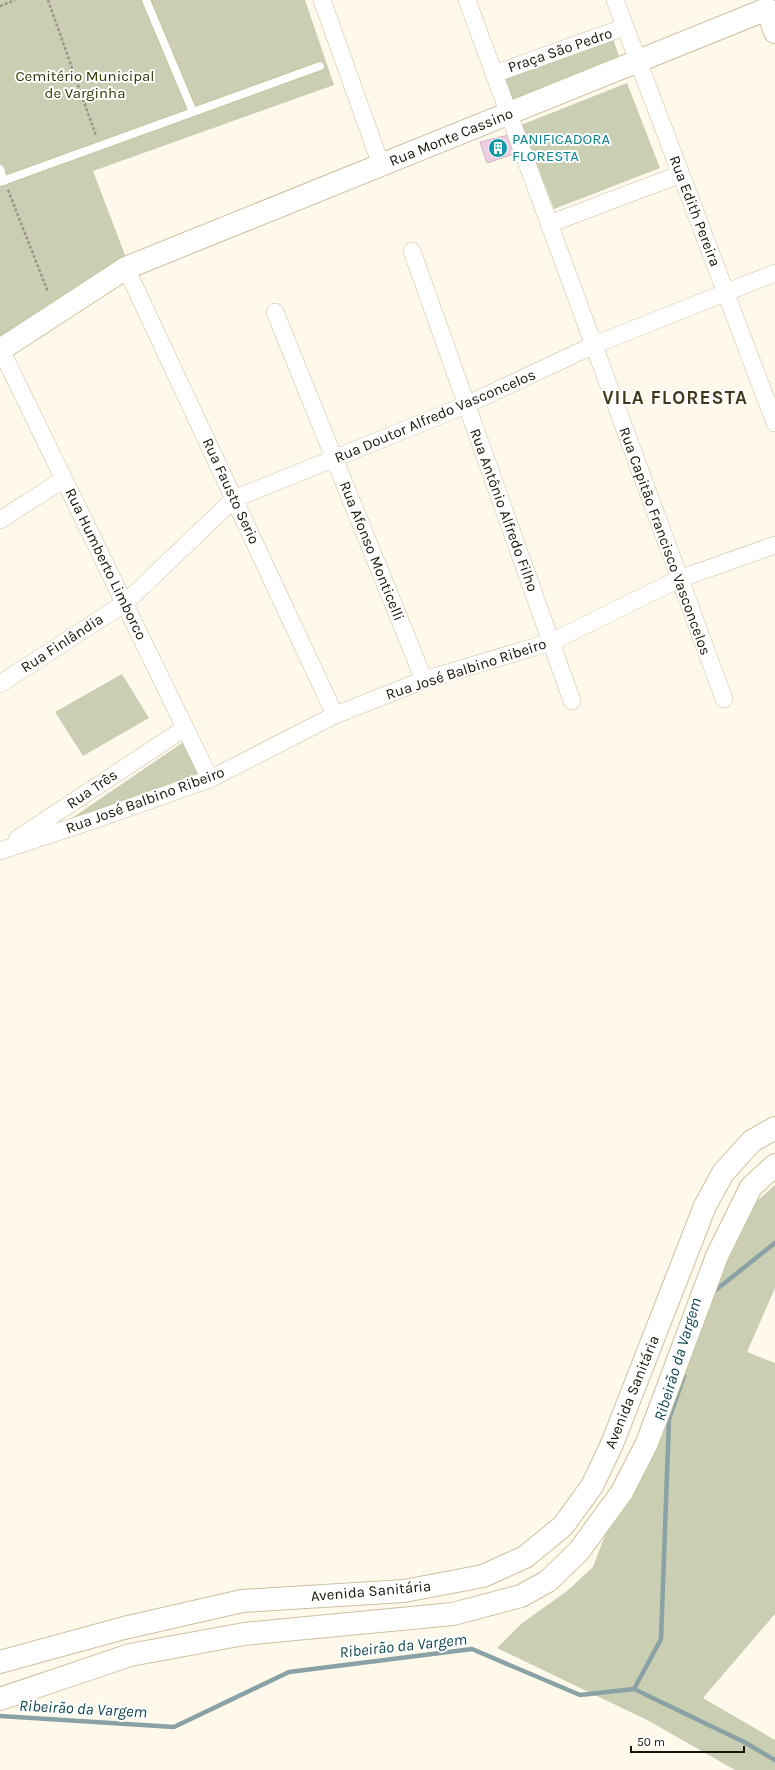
<svg xmlns="http://www.w3.org/2000/svg" width="775" height="1770" font-family="Karla,sans-serif">
	<style>
		.green { fill: #cacfb3 }
		.lines { fill: none; stroke-linecap: round; stroke-linejoin: round }
		.stream { stroke: #8aa2a5; stroke-width: 4.5 }
		.building { fill: #f0cfe5; stroke: #d1b1c6 }
		.lane-casing { stroke: #cdc09f; stroke-width: 10 }
		.street-casing { stroke: #cdc09f; stroke-width: 18 }
		.secondary-casing { stroke: #cdc09f; stroke-width: 24 }
		.path { stroke: #9b9789; stroke-width: 2.5; stroke-dasharray: 3 2; stroke-linecap: butt }
		.lane { stroke: #fff; stroke-width: 8 }
		.street { stroke: #fff; stroke-width: 17 }
		.secondary { stroke: #fff; stroke-width: 22 }
		.labels { text-anchor: middle; stroke-width: 4; stroke-linejoin: round; paint-order: stroke }
		.street-label { font-size: 15px; fill: #191509; stroke: #fff }
		.park-label { font-size: 15px; fill: #313601; stroke: #fff }
		.culture-label { font-size: 15px; fill: #0d838f; stroke: #fff; text-anchor: start }
		.water-label { font-size: 16px; font-style: italic; fill: #104751; stroke: #fff }
		.district-label { font-size: 19px; font-weight: bold; letter-spacing: 1px; fill: #42371a; stroke: #fff }
	</style>
	<rect width="100%" height="100%" fill="#fef9eb"/>
	<path class="green" d="M0 0H305L334 85 93 171 128 263 0 343Z
		M613 39 621 62 510 103 501 80Z
		M627 83 660 168 554 209 521 125Z
		M122 674 149 718 83 756 55 712Z
		M185 741 199 773 66 822Z
		M775 1185V1288L747 1352 775 1363V1614L703 1698 775 1740V1770H735L649 1721 497 1648 521 1624 567 1591 593 1567 672 1358 726 1228Z"/>
	<g class="lines">
		<path class="stream" d="M712 1293 775 1243
			M634 1689 744 1742 775 1760
			M0 1716 174 1727 289 1672 472 1649 580 1695 634 1689 661 1639 669 1419 684 1376"/>
	</g>
	<path class="building" d="M509 135 517 153 487 163 480 142Z"/>
	<g class="lines">
		<defs>
			<path id="lane" d="M146 0 193 112
				M0 169 4 181
				M0 182 320 66"/>
			<path id="street" d="M322 0 381 165
				M467 0 724 699
				M615 0 775 423
				M494 74 625 27
				M549 224 681 174
				M412 251 572 701
				M126 268 335 715
				M275 312 424 680
				M1 350 210 779
				M0 520 64 479
				M0 684 125 603 234 499 466 405 594 345 775 273
				M17 839 185 728
				M0 851 97 819 210 779 335 715 424 680 551 642 679 579 775 545"/>
			<path id="secondary" d="M0 350 126 268 767 9 775 32
				M0 1662 124 1628 242 1601 404 1591 483 1576 525 1557 563 1526 592 1486 612 1444 705 1206 723 1173 752 1141 775 1128
				M0 1699 130 1655 244 1634 453 1614 521 1596 548 1581 579 1551 622 1492 647 1443 717 1256 751 1187 775 1165"/>
		</defs>
		<use href="#lane" class="lane-casing"/>
		<use href="#street" class="street-casing"/>
		<use href="#secondary" class="secondary-casing"/>
		<path class="path" d="M48 0 96 136
			M0 6 15 0
			M8 190 48 292"/>
		<use href="#lane" class="lane"/>
		<use href="#street" class="street"/>
		<use href="#secondary" class="secondary"/>
	</g>
	<defs>
		<symbol id="building-disc" viewBox="-11 -11 22 22"><circle r="9.5" fill="#0f9aa8" stroke="#fff"/><path d="M-4-6H4V6H1V3H-1V6H-4ZM-2.5-4.3h1.7v1.8h-1.7ZM.8-4.3h1.7v1.8H.8ZM-2.5-1h1.7V.8h-1.7ZM.8-1h1.7V.8H.8Z" fill="#fff"/></symbol>
	</defs>
	<g fill-rule="evenodd">
		<use href="#building-disc" x="487" y="137" width="22" height="22"/>
	</g>
	<g class="labels">
		<g class="street-label">
			<text transform="translate(560 50) rotate(-19)" y="5">Praça São Pedro</text>
			<text transform="translate(451 137) rotate(-22)" y="5">Rua Monte Cassino</text>
			<text transform="translate(695 211) rotate(69)" y="5">Rua Edith Pereira</text>
			<text transform="translate(435 416) rotate(-23)" y="5">Rua Doutor Alfredo Vasconcelos</text>
			<text transform="translate(231 491) rotate(65)" y="5">Rua Fausto Serio</text>
			<text transform="translate(504 510) rotate(70)" y="5">Rua Antônio Alfredo Filho</text>
			<text transform="translate(665 541) rotate(70)" y="5">Rua Capitão Francisco Vasconcelos</text>
			<text transform="translate(372 551) rotate(68)" y="5">Rua Afonso Monticelli</text>
			<text transform="translate(106 564) rotate(64)" y="5">Rua Humberto Limborco</text>
			<text transform="translate(62 643) rotate(-33)" y="5">Rua Finlândia</text>
			<text transform="translate(466 669) rotate(-18)" y="5">Rua José Balbino Ribeiro</text>
			<text transform="translate(92 789) rotate(-34)" y="5">Rua Três</text>
			<text transform="translate(145 800) rotate(-20)" y="5">Rua José Balbino Ribeiro</text>
			<text transform="translate(632 1392) rotate(-68)" y="5">Avenida Sanitária</text>
			<text transform="translate(371 1591) rotate(-5)" y="5">Avenida Sanitária</text>
		</g>
		<g class="park-label">
			<text x="85" y="81">Cemitério Municipal<tspan x="85" dy="17">de Varginha</tspan></text>
		</g>
		<g class="culture-label">
			<text x="512" y="144">PANIFICADORA<tspan x="512" dy="17">FLORESTA</tspan></text>
		</g>
		<g class="water-label">
			<text transform="translate(677 1359) rotate(-73)" y="6">Ribeirão da Vargem</text>
			<text transform="translate(403 1645) rotate(-6)" y="6">Ribeirão da Vargem</text>
			<text transform="translate(83 1708) rotate(3)" y="6">Ribeirão da Vargem</text>
		</g>
		<g class="district-label">
			<text x="675" y="404">VILA FLORESTA</text>
		</g>
	</g>
	<path d="M631 1746v6h113v-6" fill="none" stroke="#191509" stroke-width="2"/>
	<text x="637" y="1746" font-size="12" fill="#191509" stroke="#ffffff" stroke-width="3" paint-order="stroke">50 m</text>
</svg>
